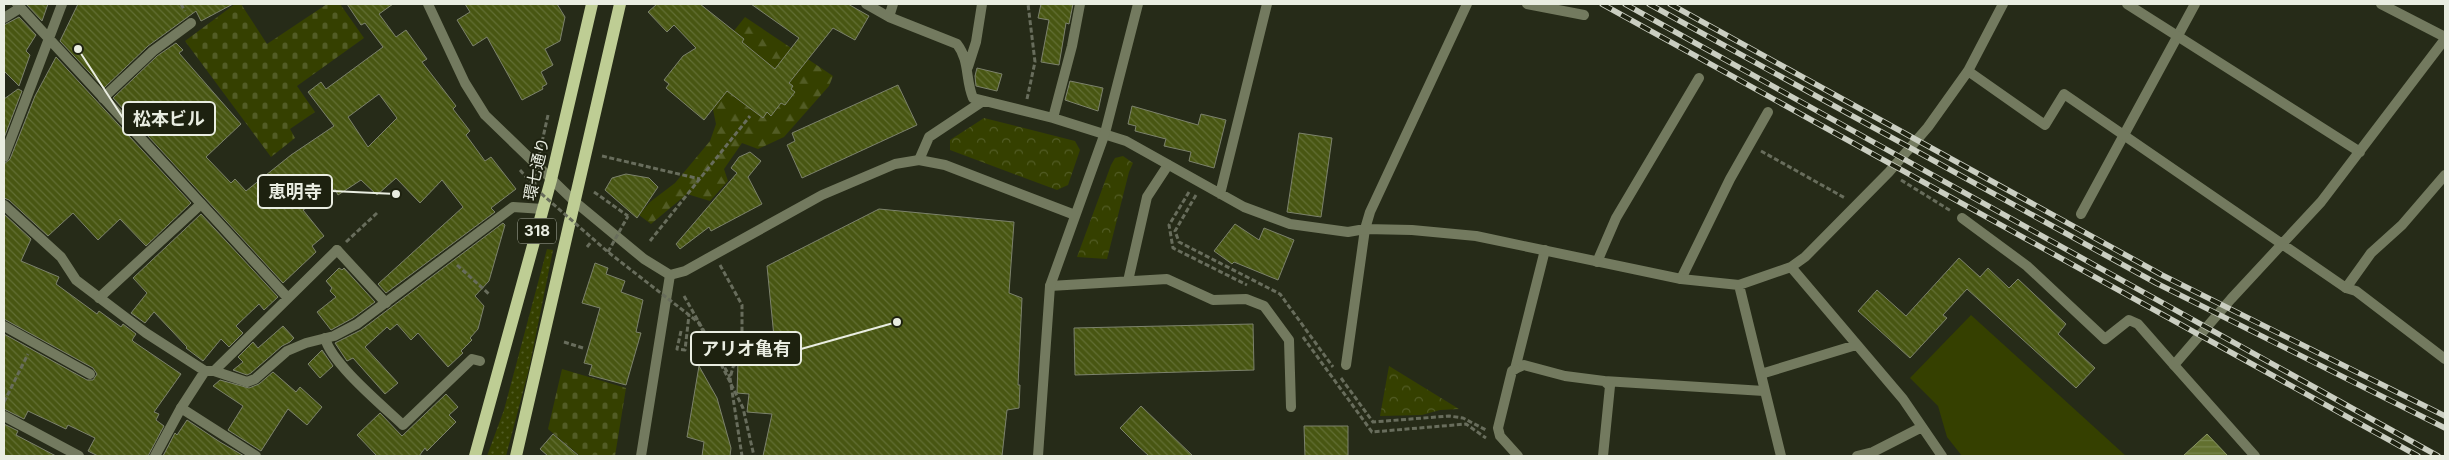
<svg xmlns="http://www.w3.org/2000/svg" width="2449" height="460" font-family="Inter,'Noto Sans JP',sans-serif">
	<style>
		.grass { fill: url(#grass-dots) }
		.forest { fill: url(#forest-firs) }
		.cemetery { fill: url(#cemetery-stones) }
		.park { fill: url(#park-crowns) }
		.garden { fill: #354000 }
		.water { fill: url(#water-rules); stroke: #8a9664 }
		.building { fill: url(#building-back-hatch); stroke: #7c826c; fill-rule: evenodd }
		.lines { fill: none; stroke-linecap: round; stroke-linejoin: round }
		.path { stroke: #686d5c; stroke-width: 3; stroke-dasharray: 5 2.5; stroke-linecap: butt }
		.service { stroke: #737a5f; stroke-width: 10 }
		.minor { stroke: #737a5f; stroke-width: 10 }
		.tertiary { stroke: #737a5f; stroke-width: 10 }
		.primary { stroke: #becd94; stroke-width: 12 }
		.rail-casing { stroke: #cacec1; stroke-width: 5.5 }
		.rail { stroke: #1d210f; stroke-width: 4; stroke-dasharray: 11; stroke-linecap: butt }
		.path-bridge { stroke: #686d5c; stroke-width: 3; stroke-dasharray: 5 2.5; stroke-linecap: butt }
		.labels { text-anchor: middle; stroke-width: 4; stroke-linejoin: round; paint-order: stroke }
		.shield { fill: #1d210f; stroke: #acb0a2; stroke-width: 1 }
		.shield-label { font-size: 15px; font-weight: bold; fill: #e9ede1 }
		.street-label { font-size: 16px; fill: #e9ede1; stroke: #1d210f }
		.leader { fill: none; stroke: #e9ede1; stroke-width: 2 }
		.callout-dot { fill: #e9ede1; stroke: #1d210f; stroke-width: 2 }
		.callout { fill: #1d210f; stroke: #e9ede1; stroke-width: 2 }
		.callout-label { font-size: 18px; text-anchor: middle; font-weight: bold; fill: #e9ede1 }
	</style>
	<defs>
		<pattern id="grass-dots" width="8" height="8" patternUnits="userSpaceOnUse" patternTransform="scale(1.25)"><rect width="8" height="8" fill="#354000"/><path d="M2 2h.1M6 6h.1" fill="none" stroke="#525c25" stroke-width="1.8" stroke-linecap="round"/></pattern>
		<pattern id="forest-firs" width="22" height="20" patternUnits="userSpaceOnUse" patternTransform="scale(1.25)"><rect width="22" height="20" fill="#354000"/><path d="M5 1l3.5 6h-7zM16 11l3.5 6h-7z" fill="#525c25"/></pattern>
		<pattern id="cemetery-stones" width="16" height="16" patternUnits="userSpaceOnUse" patternTransform="scale(1.25)"><rect width="16" height="16" fill="#354000"/><path d="M2 7V4a2 2 0 0 1 4 0v3zM10 15v-3a2 2 0 0 1 4 0v3z" fill="#525c25"/></pattern>
		<pattern id="park-crowns" width="20" height="18" patternUnits="userSpaceOnUse" patternTransform="scale(1.25)"><rect width="20" height="18" fill="#354000"/><path d="M2 6a3 3 0 1 1 6 0M12 15a3 3 0 1 1 6 0" fill="none" stroke="#525c25"/></pattern>
		<pattern id="water-rules" width="6" height="5" patternUnits="userSpaceOnUse" patternTransform="scale(1.25)"><rect width="6" height="5" fill="#62702f"/><path d="M0 2.5h6" fill="none" stroke="#78854d"/></pattern>
		<pattern id="building-back-hatch" width="6" height="6" patternUnits="userSpaceOnUse" patternTransform="scale(1.25)"><rect width="6" height="6" fill="#485612"/><path d="M-1 5l2 2M0 0l6 6M5-1l2 2" fill="none" stroke="#626f34"/></pattern>
	</defs>
	<rect width="100%" height="100%" fill="#262b18"/>
	<path class="grass" d="M547 249 553 250 529 369 506 456H487L504 410Z"/>
	<path class="forest" d="M745 17 833 76 829 86 784 137 758 149 742 143 724 169 728 181 710 201 687 194 651 224 639 215 650 202 675 183 710 141 716 124 712 105 721 47Z"/>
	<path class="cemetery" d="M235 4H241L267 44 327 4H340L364 38 297 86 315 112 290 129 295 138 271 157 185 41Z
		M562 369 626 388 615 456H580L548 429Z"/>
	<path class="park" d="M984 118 1075 141 1080 150 1068 185 1057 190 950 150V140Z
		M1123 156 1133 163 1129 172 1107 259 1077 257 1111 165 1115 158Z
		M1389 366 1459 409 1440 410 1422 415 1380 416Z"/>
	<path class="garden" d="M1971 315 2126 456H1962L1947 437 1938 406 1910 378Z"/>
	<path class="water" d="M2207 434 2228 456H2183Z"/>
	<path class="building" d="M26 4H48L42 21Z
		M78 4H233L201 21 196 11 148 46 104 88 60 41Z
		M347 4H393L379 14 396 37 406 30 427 59 422 62 456 106 453 109 470 131 466 135 485 161 491 157 516 189 491 208 495 212 386 293 378 284 463 207 442 180 420 203 396 178 377 195 361 180 338 195 335 189 303 210 324 236 312 246 316 252 283 283 113 98 157 56 176 43 183 50 179 53 241 124 206 157 231 183 235 179 246 191 291 155 334 126 308 92 321 82 326 89 383 47 365 23 361 25ZM379 94 397 118 368 147 348 117Z
		M465 4H557L565 17 560 41 545 49 553 65 541 72 547 84 542 87 543 89 522 100 487 37 473 46 457 20 470 12Z
		M657 4H700L744 39 742 42 775 69 799 38 751 4H848L869 16 855 40 833 28 789 83 793 86 791 89 795 92 785 105 781 103 771 116 767 112 763 118 727 91 704 120 666 88 669 84 664 80 683 56 696 48 674 25 667 32 648 12Z
		M1041 4H1073L1069 24 1066 23 1059 65 1041 62 1049 20 1038 18Z
		M19 17 36 35 26 51 30 55 19 86 4 71V25Z
		M56 57 191 203 146 246 120 219 98 240 73 213 48 236 9 200 4 198V164L10 159 35 96Z
		M977 68 1002 74 997 91 976 86 975 76Z
		M1070 81 1103 88 1098 111 1065 100Z
		M898 85 917 125 802 178 787 145 795 141 792 133Z
		M18 89 22 91 4 138V99Z
		M1132 106 1198 125 1201 114 1226 120 1214 168 1189 161 1191 152 1164 146 1166 139 1135 131 1136 126 1128 124Z
		M1299 133 1332 138 1321 217 1287 212Z
		M750 152 761 161 748 177 762 204 711 231 709 227 680 249 676 244 737 173 731 168 739 157Z
		M626 174 649 178 658 187 637 218 605 190 612 178Z
		M879 209 1014 222 1009 293 1022 298 1018 385H1020L1019 408 1007 410 1002 456H763L772 414 747 412 749 394 737 393 738 361 749 362 751 345 775 347 767 266Z
		M4 214 31 239 21 261 59 277 56 284 97 314 99 311 121 327 123 324 136 334 132 340 134 342 181 374 154 412 159 414 156 420 164 426 148 456H98L88 451 95 438 68 425 66 429 28 411 24 419 4 409V334L87 380H93L97 374 93 368 4 319Z
		M201 214 278 297 264 310 259 304 236 326 243 333 229 347 221 339 203 361 186 348 187 347 154 312 145 323 131 313 147 293 133 278Z
		M503 223 505 225 489 281 475 296 484 306 478 329 470 338 472 340 461 351 463 353 448 367 418 333 411 340 397 324 390 330 387 327 365 347 398 383 385 394 353 358 347 361 335 343 361 330Z
		M1235 224 1259 240 1264 228 1294 240 1278 280 1234 262 1232 264 1214 251Z
		M1959 258 1980 277 1988 268 2009 288 2018 279 2066 324 2058 334 2095 368 2076 388 1967 289 1943 315 1947 318 1910 358 1858 311 1877 290 1906 316Z
		M595 263 608 268 606 274 625 281 621 292 643 300 636 332 641 333 626 385 589 375 592 365 584 363 600 308 582 303Z
		M339 268 342 270 344 268 375 302 353 318 331 330 317 312 336 297 330 291 332 288 326 281Z
		M1253 324 1254 370 1075 375 1074 328Z
		M283 326 294 338 290 342 282 346 251 373 247 375 233 370 243 362 238 357 253 342 258 348Z
		M322 350 333 366 320 378 308 364Z
		M699 366 717 398 731 448 730 456H702L704 442 687 437Z
		M273 372 296 392 300 387 322 407 307 425 288 409 261 451 228 430 243 406 213 386 220 380 249 388 259 384Z
		M446 394 458 407 449 415 456 422 427 451 425 448 419 456H377L357 435 380 413 402 436Z
		M1141 406 1193 456H1149L1137 445 1120 428Z
		M187 420 220 442 244 456H163L175 433 177 435Z
		M4 424 18 431 16 435 56 456H4Z
		M1304 426H1348V456H1305Z
		M553 434 579 456H548L540 449Z"/>
	<g class="lines">
		<path class="path" d="M181 4 185 11
			M1027 99 1035 62 1028 4
			M1761 151 1845 198
			M602 156 700 179
			M520 170 534 186
			M1901 180 1951 211
			M594 192 628 216
			M1189 192 1169 225 1173 248 1247 285
			M1196 195 1175 231 1179 242 1280 294 1333 367
			M650 241 750 116
			M346 242 377 213
			M587 247 591 242
			M457 265 490 295
			M720 265 742 305V335L730 378 742 456
			M684 296 730 377
			M681 331 677 349 685 350 689 315
			M1303 337 1372 432 1466 424 1486 438
			M564 342 583 348
			M1341 378 1373 422 1449 416 1463 418 1486 430
			M4 402 28 354"/>
		<path class="service" d="M103 98 153 51 191 23
			M2081 214 2195 4
			M1962 218 2027 266 2105 339 2129 320 2138 324 2174 365
			M337 250 386 303
			M1597 262 1616 218 1699 78
			M1681 279 1730 179 1768 112
			M1128 281 1147 197 1168 165
			M1050 286 1167 279 1213 300 1246 299 1264 306 1289 340 1291 407
			M2346 288 2356 291 2445 359
			M99 298 201 204
			M4 326 90 374
			M325 338C331 363 383 406 403 425L472 359 480 361
			M1346 365 1365 229
			M1515 369 1524 365 1565 376 1604 381 1610 386 1603 456
			M1515 369 1545 250
			M1604 381 1764 391
			M181 408 256 456
			M4 416 79 456"/>
		<path class="minor" d="M17 4 287 297
			M866 4 889 17 957 44C970 61 965 79 973 98L1053 118 1126 141 1244 207 1290 224 1348 232 1365 229 1412 230 1476 236 1681 279 1739 285
			M1527 4 1584 15
			M2127 4 2360 152
			M2381 4 2445 37
			M889 17 893 4
			M4 18 20 8
			M968 67 976 42 982 4
			M1968 71 2045 125 2064 94 2346 288 2371 253 2402 225 2445 175
			M1053 118 1072 46 1080 4
			M1105 133 1138 4
			M4 157 62 4
			M919 160 929 137 983 101
			M1220 194 1267 4
			M4 205 61 257 76 280 146 333 205 371
			M1365 229 1370 212 1467 4
			M1791 267 1903 399 1942 456
			M1515 369 1512 371 1498 428 1500 436 1518 456
			M214 371 247 382 255 379 287 351 306 343 334 336 357 324 513 207 543 209
			M1761 374 1856 345
			M155 456 181 408 205 371H214L337 250
			M641 456 670 275
			M1781 456 1739 285 1791 267 1805 257 1889 172 1928 127 1968 71 2003 4
			M1857 456 1873 452 1922 427
			M2255 456 2174 365 2231 299 2321 202 2445 39"/>
		<path class="tertiary" d="M428 4 465 83 485 115 574 201 644 259 670 275 685 271 822 195 895 164 919 160 945 165 1075 215
			M1038 456 1050 286 1105 133"/>
		<path class="primary" d="M475 456 551 180 592 4
			M516 456 620 4"/>
		<defs>
			<path id="rail" d="M1602 4 2418 456
				M1625 4 2438 456
				M1649 4 2156 283 2445 428
				M1670 4 2162 275 2445 416"/>
		</defs>
		<use href="#rail" class="rail-casing"/>
		<use href="#rail" class="rail"/>
		<path class="path-bridge" d="M548 115 534 178 536 189 608 252 698 322 721 363 736 365
			M608 252 628 216
			M721 364 743 408 754 456"/>
	</g>
	<g class="labels">
		<rect class="shield" x="518" y="218.5" width="38" height="25" rx="4"/>
		<g class="shield-label">
			<text x="537" y="236">318</text>
		</g>
		<g class="street-label">
			<text transform="translate(536 169) rotate(-77)" y="6">環七通り</text>
		</g>
	</g>
	<path class="leader" d="M78 49L123 118M396 194L332 191M897 322L801 349"/>
	<g class="callout-dot">
		<circle cx="78" cy="49" r="5"/>
		<circle cx="396" cy="194" r="5"/>
		<circle cx="897" cy="322" r="5"/>
	</g>
	<g class="callout">
		<rect x="123" y="102" width="92" height="33" rx="5"/>
		<rect x="258" y="175" width="74" height="33" rx="5"/>
		<rect x="691" y="332" width="110" height="33" rx="5"/>
	</g>
	<g class="callout-label">
		<text x="169" y="125">松本ビル</text>
		<text x="295" y="198">恵明寺</text>
		<text x="746" y="355">アリオ亀有</text>
	</g>
	<rect width="2449" height="460" fill="none" stroke="#e9ede1" stroke-width="10"/>
</svg>
